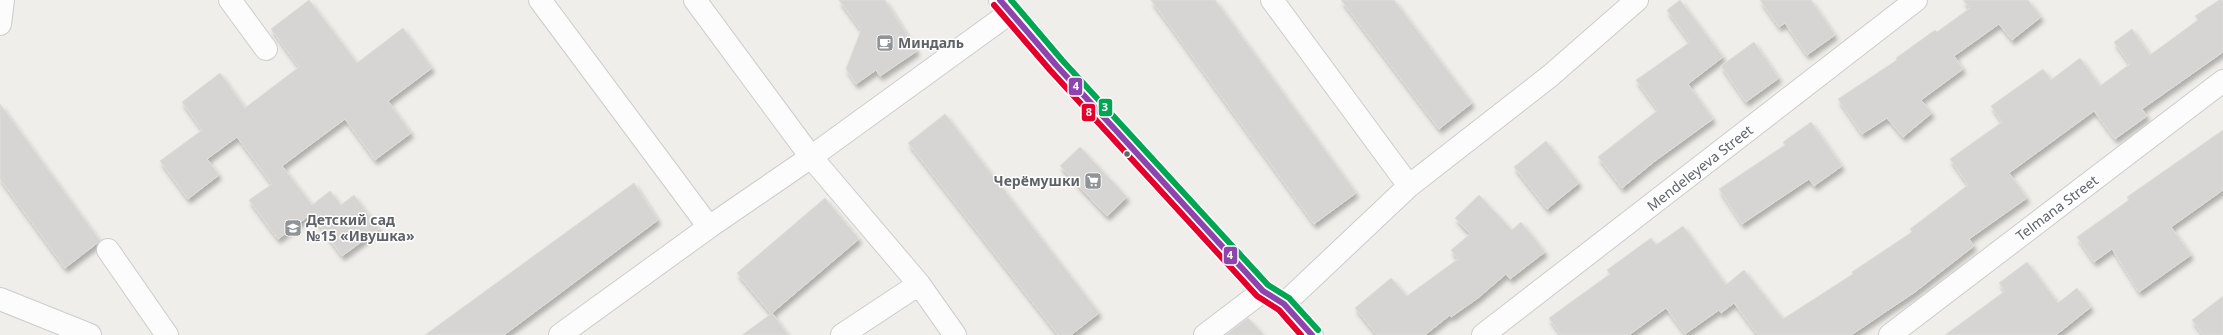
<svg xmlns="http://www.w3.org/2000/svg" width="2223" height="335" font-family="'Noto Sans',sans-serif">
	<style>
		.building { fill: #d6d5d3; stroke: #deddd9; filter: url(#shadow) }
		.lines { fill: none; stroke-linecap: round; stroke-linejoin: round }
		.minor-casing { stroke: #cbcccc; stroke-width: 24 }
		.minor { stroke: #fdfcfc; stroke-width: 22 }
		.bus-1-casing { stroke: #fff; stroke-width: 9 }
		.bus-2-casing { stroke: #fff; stroke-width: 9 }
		.bus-3-casing { stroke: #fff; stroke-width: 9 }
		.bus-1 { stroke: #8e44ad; stroke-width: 6 }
		.bus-2 { stroke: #e4002b; stroke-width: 6 }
		.bus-3 { stroke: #00a651; stroke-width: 6 }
		.bus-dot { fill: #5f6368; stroke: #fff; stroke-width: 1.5 }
		.labels { text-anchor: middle; stroke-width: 3; stroke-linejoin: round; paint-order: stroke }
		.poi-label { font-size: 14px; font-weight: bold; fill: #5f6368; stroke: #fff; text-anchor: start }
		.street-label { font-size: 14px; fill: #5f6368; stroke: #fff }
		.line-badge { stroke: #fff; stroke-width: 1.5 }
		.badge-label { font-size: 11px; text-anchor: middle; font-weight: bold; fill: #fff }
	</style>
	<defs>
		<filter id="shadow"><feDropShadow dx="2.5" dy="4.5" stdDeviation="2" flood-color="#0004"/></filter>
	</defs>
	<rect width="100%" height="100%" fill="#efeeea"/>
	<path class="building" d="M309 0 357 63 403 28 432 68 388 101 411 133 375 160 345 119 282 166 312 205 330 191 341 205 354 195 379 229 342 256 311 214 278 239 249 200 272 184 237 137 207 159 219 175 188 199 160 161 202 130 182 102 220 73 245 108 299 67 271 29Z
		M839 0H885L917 51 880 76 876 70 856 84 846 69 861 30Z
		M1151 0H1215L1356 193 1314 224Z
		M1341 0H1394L1472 103 1439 129Z
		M1680 0 1723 57 1688 84 1713 119 1655 161 1622 188 1598 157 1658 110 1636 80 1690 42 1667 10Z
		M1760 0H1811L1835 35 1807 55 1785 23 1779 27Z
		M1963 0H2028L2041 17 2012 40 1999 24 1954 56 1963 69 1921 100 1932 113 1903 137 1887 118 1862 134 1838 99 1897 60 1896 58 1935 30 1937 32 1970 8Z
		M2219 0H2223V52L2142 109 2147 116 2115 139 2094 111 2009 173 2027 198 1969 239 1974 246 1915 292 1851 335H1758L1734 303 1721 313 1719 310 1685 334 1666 308 1629 335H1561L1549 318 1610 274 1607 270 1651 238 1656 245 1683 226 1726 285 1744 270 1783 319 1853 274 1852 272 1912 232 1910 229 1968 185 1950 159 2002 122 1991 106 2043 69 2051 80 2080 58 2100 86 2130 64 2114 42 2132 29 2150 55 2198 20 2195 16Z
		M1754 42 1779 78 1746 102 1721 66Z
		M0 104 100 241 65 268 0 179Z
		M945 114 1099 313 1071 335H1058L908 143Z
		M1811 122 1842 166 1814 186 1809 179 1742 224 1719 189 1785 145 1783 142Z
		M2223 130V190L2171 227 2191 255 2139 292 2112 249 2094 262 2077 237 2129 200 2127 197Z
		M1546 141 1579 183 1547 209 1514 167Z
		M1080 147 1127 197 1107 216 1060 166Z
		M634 183 658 220 504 335H425Z
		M1479 195 1512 230 1521 222 1545 252 1510 279 1506 274 1478 298 1451 317 1450 315 1425 335H1377L1355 308 1391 278 1407 296 1458 259 1451 250 1470 234 1455 218Z
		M825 198 859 239 772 313 788 335H742L771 314 737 273Z
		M2027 262 2058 303 2077 288 2091 307 2056 335H1945L2005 291 1999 283Z
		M2223 296V335H2203L2192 320Z
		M1248 318 1264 335H1226Z"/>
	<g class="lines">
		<defs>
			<path id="minor" d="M230 0 266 49
				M540 0 709 227 811 157 1011 12
				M695 0 811 157 919 284
				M1000 0 1056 65 1263 291 1284 304 1312 335
				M1272 0 1409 186
				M0 24 3 0
				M108 250 167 335
				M0 299 90 335
				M1284 304 1409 186 1550 76 1637 0
				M560 335 709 227
				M842 335 919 284 955 335
				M1205 335 1263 291
				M1483 335 1916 0
				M1890 335 2223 81"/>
		</defs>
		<use href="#minor" class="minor-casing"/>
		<use href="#minor" class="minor"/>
		<defs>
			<path id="bus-1" d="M1000 0 1056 65 1263 291 1284 304 1312 335"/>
			<path id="bus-2" d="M994 5 1050 70 1257 296 1279 310 1301 335"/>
			<path id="bus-3" d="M1011 0 1062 60 1268 285 1289 298 1318 330"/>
		</defs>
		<use href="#bus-1" class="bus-1-casing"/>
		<use href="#bus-2" class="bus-2-casing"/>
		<use href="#bus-3" class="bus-3-casing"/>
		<use href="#bus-1" class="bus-1"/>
		<use href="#bus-2" class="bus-2"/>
		<use href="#bus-3" class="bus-3"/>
	</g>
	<defs>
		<symbol id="cafe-square" viewBox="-11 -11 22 22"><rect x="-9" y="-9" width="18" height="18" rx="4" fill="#919496" stroke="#fff"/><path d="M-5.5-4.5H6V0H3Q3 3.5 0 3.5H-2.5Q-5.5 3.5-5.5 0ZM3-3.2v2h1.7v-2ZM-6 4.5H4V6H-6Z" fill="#fff"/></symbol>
		<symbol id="supermarket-square" viewBox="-11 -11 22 22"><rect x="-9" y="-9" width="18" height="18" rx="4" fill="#919496" stroke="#fff"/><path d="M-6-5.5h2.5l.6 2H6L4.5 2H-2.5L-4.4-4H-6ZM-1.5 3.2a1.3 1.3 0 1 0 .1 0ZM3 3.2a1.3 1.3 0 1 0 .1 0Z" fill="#fff"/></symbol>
		<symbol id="school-square" viewBox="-11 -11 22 22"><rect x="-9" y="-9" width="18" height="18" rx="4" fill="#919496" stroke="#fff"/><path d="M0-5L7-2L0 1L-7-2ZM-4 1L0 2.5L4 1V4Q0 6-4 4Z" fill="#fff"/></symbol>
	</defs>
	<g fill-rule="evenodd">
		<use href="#cafe-square" x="875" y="33" width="20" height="20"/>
		<use href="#supermarket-square" x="1083" y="171" width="20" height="20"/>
		<use href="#school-square" x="283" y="218" width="20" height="20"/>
	</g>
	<circle class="bus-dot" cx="1127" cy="154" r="3.5"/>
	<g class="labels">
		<g class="poi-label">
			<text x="898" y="48">Миндаль</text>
			<text x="1080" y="186" text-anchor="end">Черёмушки</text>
			<text x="306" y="225">Детский сад<tspan x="306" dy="16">№15 «Ивушка»</tspan></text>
		</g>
		<g class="street-label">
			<text transform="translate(1700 168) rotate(-38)" y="5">Mendeleyeva Street</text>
			<text transform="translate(2057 208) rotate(-37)" y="5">Telmana Street</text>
		</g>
	</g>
	<g class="line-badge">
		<rect x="1068" y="77" width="15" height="19" rx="4" fill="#8e44ad"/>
		<rect x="1098" y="98" width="15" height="19" rx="4" fill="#00a651"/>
		<rect x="1081" y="103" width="15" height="19" rx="4" fill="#e4002b"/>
		<rect x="1223" y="246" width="15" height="19" rx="4" fill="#8e44ad"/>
	</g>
	<g class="badge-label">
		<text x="1076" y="90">4</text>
		<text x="1105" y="111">3</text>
		<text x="1089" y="116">8</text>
		<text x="1230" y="259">4</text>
	</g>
</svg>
